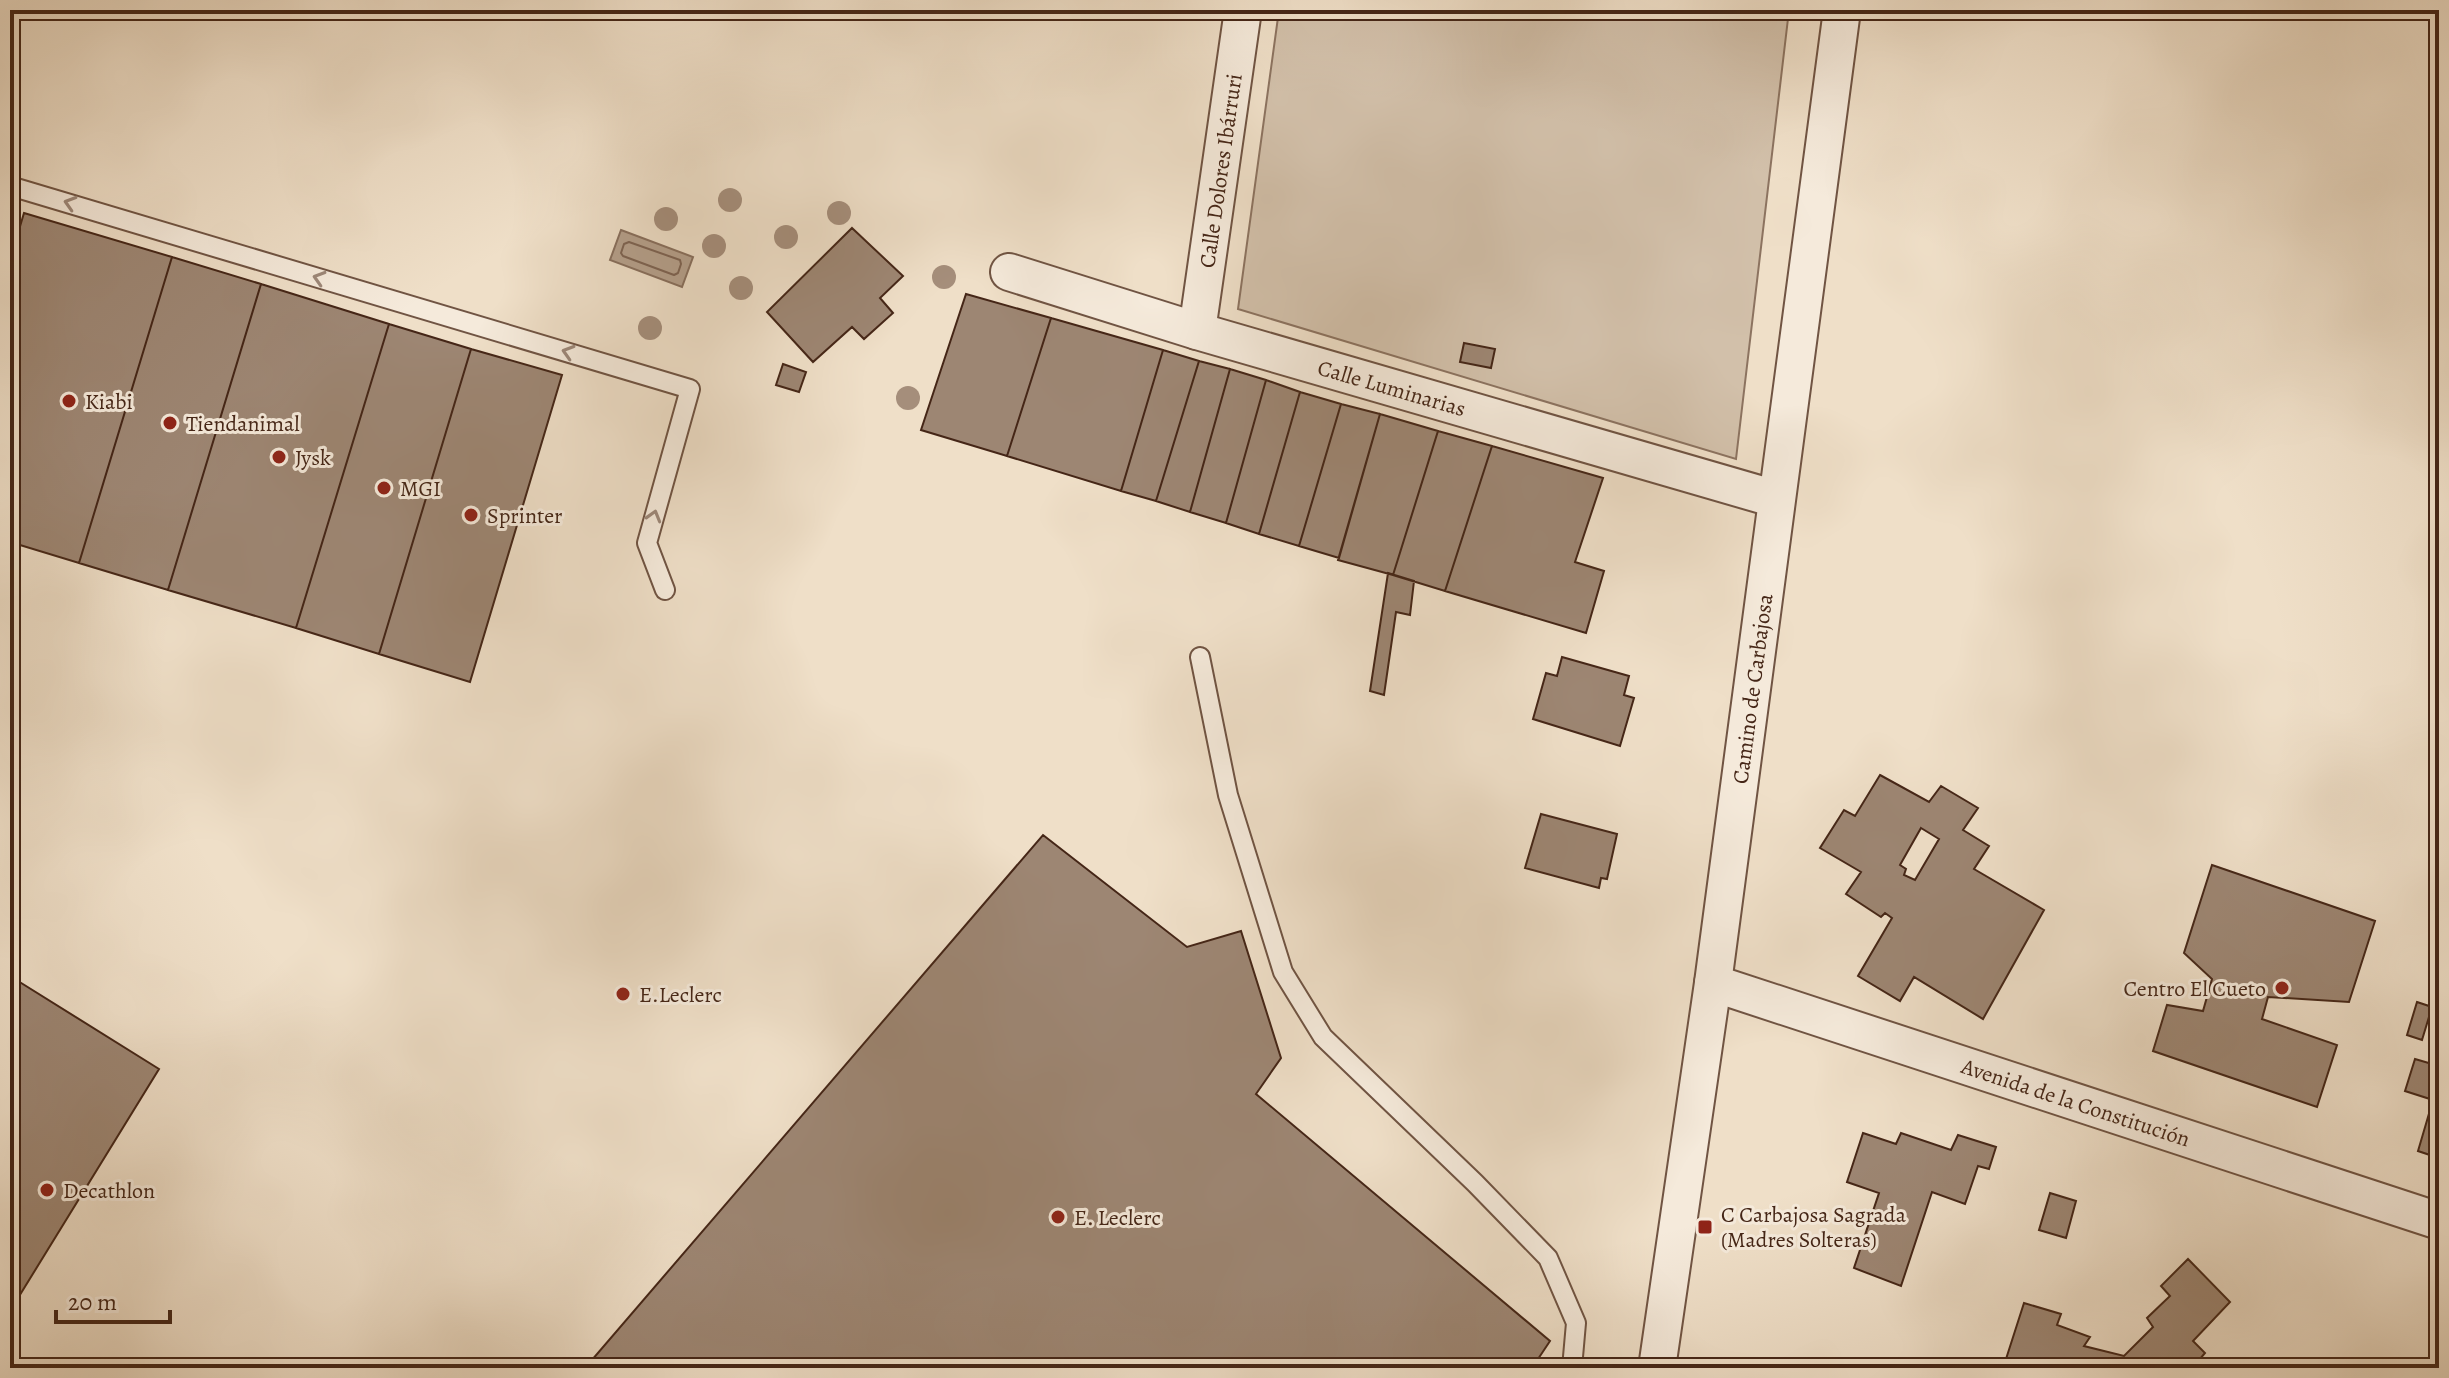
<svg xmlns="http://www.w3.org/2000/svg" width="2449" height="1378" font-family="Alegreya,serif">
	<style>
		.green { fill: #d2c0aa; stroke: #8c7360; stroke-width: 2 }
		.water { fill: #b5a08c; stroke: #886f5d; stroke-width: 2 }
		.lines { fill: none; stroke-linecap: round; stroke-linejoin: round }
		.shore { stroke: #7d6352; stroke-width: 2 }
		.building { fill: #9d8673; stroke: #452617; stroke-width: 2; fill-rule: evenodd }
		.lane-casing { stroke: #705443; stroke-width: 22 }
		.street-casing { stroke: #705443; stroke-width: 40 }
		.lane { stroke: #f5eadb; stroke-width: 18 }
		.street { stroke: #f5eadb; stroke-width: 36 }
		.tree { fill: #a58e7b }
		.oneway { stroke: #9d8879 }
		.poi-dot { fill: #8f2418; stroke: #f5eadb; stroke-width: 3 }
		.labels { text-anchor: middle; stroke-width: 6; stroke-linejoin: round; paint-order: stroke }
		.street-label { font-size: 22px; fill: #452617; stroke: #f5eadb }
		.poi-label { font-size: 22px; fill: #452617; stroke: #f5eadb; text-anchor: start }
	</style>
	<rect width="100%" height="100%" fill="#efdfc8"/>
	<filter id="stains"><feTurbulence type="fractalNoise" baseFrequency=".0025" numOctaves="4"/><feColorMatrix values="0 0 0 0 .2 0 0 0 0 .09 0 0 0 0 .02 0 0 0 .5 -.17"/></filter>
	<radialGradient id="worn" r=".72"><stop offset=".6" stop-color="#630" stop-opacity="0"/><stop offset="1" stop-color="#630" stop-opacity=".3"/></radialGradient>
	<path class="green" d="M1279 10H1789L1736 459 1238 309Z"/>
	<path class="water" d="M621 230 693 257 682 287 610 260Z"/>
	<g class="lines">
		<path class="shore" d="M629 242 680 260 681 264 678 273 674 275 623 256 621 253 624 244Z"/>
	</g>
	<path class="building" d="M24 213 172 257 79 563 10 542V260Z
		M852 228 903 276 880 298 893 313 864 339 852 327 813 362 767 312Z
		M172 257 261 284 168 590 79 563Z
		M261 284 389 324 296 628 168 590Z
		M966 294 1051 318 1007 456 921 430Z
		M1051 318 1163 350 1121 491 1007 456Z
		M389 324 471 349 379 654 296 628Z
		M1464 343 1495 349 1491 368 1460 362Z
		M471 349 562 375 470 682 379 654Z
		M1163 350 1199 361 1156 501 1121 491Z
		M1199 361 1230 369 1190 512 1156 501Z
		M783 364 806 372 799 392 776 385Z
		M1230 369 1266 380 1226 523 1190 512Z
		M1266 380 1300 392 1259 534 1226 523Z
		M1300 392 1341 404 1299 546 1259 534Z
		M1341 404 1380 414 1339 558 1299 546Z
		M1380 414 1438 431 1393 575 1338 560Z
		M1438 431 1492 446 1445 591 1393 575Z
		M1492 446 1603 478 1575 562 1604 571 1586 633 1445 591Z
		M1388 573 1414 581 1410 615 1396 612 1384 695 1370 691Z
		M1562 657 1629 676 1624 695 1634 698 1620 746 1533 719 1546 673 1557 676Z
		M1880 775 1929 802 1941 786 1978 808 1963 830 1989 846 1974 869 2044 910 1983 1019 1914 977 1900 1001 1858 976 1892 918 1885 913 1881 917 1846 894 1861 872 1820 848 1844 810 1855 816ZM1921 828 1939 839 1915 880 1904 875 1906 869 1900 865Z
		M1541 814 1617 834 1607 879 1601 878 1599 888 1525 868Z
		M1043 835 1187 947 1241 931 1281 1058 1256 1094 1550 1341 1532 1368H585Z
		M2212 865 2375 921 2349 1002 2268 997 2262 1019 2337 1045 2317 1107 2153 1051 2167 1005 2203 1011 2212 979 2184 953Z
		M10 976 159 1069 10 1311Z
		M2417 1002 2432 1007 2422 1040 2407 1035Z
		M2415 1059 2439 1066V1158L2418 1151 2433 1100 2405 1091Z
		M1863 1133 1896 1144 1901 1133 1951 1150 1958 1135 1996 1147 1989 1169 1978 1166 1965 1204 1932 1192 1901 1286 1854 1268 1879 1193 1847 1182Z
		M2050 1193 2076 1201 2066 1238 2039 1230Z
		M2188 1259 2230 1302 2193 1341 2205 1353 2199 1360 2201 1368H2148L2140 1360 2132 1368H2035L2006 1359 2024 1303 2061 1314 2057 1325 2090 1337 2084 1346 2124 1356 2153 1327 2147 1318 2170 1296 2161 1286Z
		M1700 1362 1715 1364V1368H1699Z"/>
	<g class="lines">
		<defs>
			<path id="lane" d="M10 186 690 389 647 543 665 590
				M1200 657 1228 795 1283 972 1323 1037 1475 1183 1548 1258 1576 1323 1572 1368"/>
			<g id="street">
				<path id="s1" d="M1009 272 1197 331 1776 499"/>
				<path id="s2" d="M1197 331 1243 10"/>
				<path id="s3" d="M1713 983 2439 1221"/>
				<path id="s4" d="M1657 1368 1713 983 1842 10"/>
			</g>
		</defs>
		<use href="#lane" class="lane-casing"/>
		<use href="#street" class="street-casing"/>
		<use href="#lane" class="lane"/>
		<use href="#street" class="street"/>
	</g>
	<g class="tree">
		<circle cx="730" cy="200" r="12"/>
		<circle cx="839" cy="213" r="12"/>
		<circle cx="666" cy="219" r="12"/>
		<circle cx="786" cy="237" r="12"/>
		<circle cx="714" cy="246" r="12"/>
		<circle cx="944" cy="277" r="12"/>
		<circle cx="741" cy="288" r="12"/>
		<circle cx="650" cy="328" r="12"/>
		<circle cx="908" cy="398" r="12"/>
	</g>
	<defs><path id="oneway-chevron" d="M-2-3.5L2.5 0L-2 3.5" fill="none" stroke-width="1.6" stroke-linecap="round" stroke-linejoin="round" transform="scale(2)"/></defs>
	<g class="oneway">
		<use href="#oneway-chevron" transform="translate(70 203) rotate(-163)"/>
		<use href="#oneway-chevron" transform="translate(319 278) rotate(-163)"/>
		<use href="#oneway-chevron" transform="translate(568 352) rotate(-163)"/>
		<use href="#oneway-chevron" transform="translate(654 516) rotate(-74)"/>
	</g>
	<g class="poi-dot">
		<circle cx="69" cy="401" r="8"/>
		<circle cx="170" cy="423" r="8"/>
		<circle cx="279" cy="457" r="8"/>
		<circle cx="384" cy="488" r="8"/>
		<circle cx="471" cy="515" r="8"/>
		<circle cx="2282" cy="988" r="8"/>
		<circle cx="623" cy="994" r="8"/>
		<circle cx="47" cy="1190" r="8"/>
		<circle cx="1058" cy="1217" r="8"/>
		<rect x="1697" y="1219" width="16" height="16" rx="4"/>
	</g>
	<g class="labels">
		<g class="street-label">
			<text dy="8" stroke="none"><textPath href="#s2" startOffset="162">Calle Dolores Ibárruri</textPath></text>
			<text dy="8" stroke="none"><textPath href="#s1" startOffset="400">Calle Luminarias</textPath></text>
			<text dy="8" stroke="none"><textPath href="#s4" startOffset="686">Camino de Carbajosa</textPath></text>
			<text dy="8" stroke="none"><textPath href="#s3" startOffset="382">Avenida de la Constitución</textPath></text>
		</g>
		<g class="poi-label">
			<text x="85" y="409">Kiabi</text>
			<text x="186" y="431">Tiendanimal</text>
			<text x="295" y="465">Jysk</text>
			<text x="400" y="496">MGI</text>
			<text x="487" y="523">Sprinter</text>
			<text x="2266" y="996" text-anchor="end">Centro El Cueto</text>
			<text x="639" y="1002">E.Leclerc</text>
			<text x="63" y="1198">Decathlon</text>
			<text x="1721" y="1222">C Carbajosa Sagrada<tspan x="1721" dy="25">(Madres Solteras)</tspan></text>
			<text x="1074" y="1225">E. Leclerc</text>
		</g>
	</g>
	<rect width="2449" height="1378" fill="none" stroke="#efdfc8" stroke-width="40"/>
	<rect x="12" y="12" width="2425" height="1354" fill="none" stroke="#452617" stroke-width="4"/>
	<rect x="20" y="20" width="2409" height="1338" fill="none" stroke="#452617" stroke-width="2"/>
	<path d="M56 1310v12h114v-12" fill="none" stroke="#452617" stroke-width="4"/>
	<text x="68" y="1310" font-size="24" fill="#452617" stroke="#f5eadb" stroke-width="6" paint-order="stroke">20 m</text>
	<rect width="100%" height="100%" filter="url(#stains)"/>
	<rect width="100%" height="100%" fill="url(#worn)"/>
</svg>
